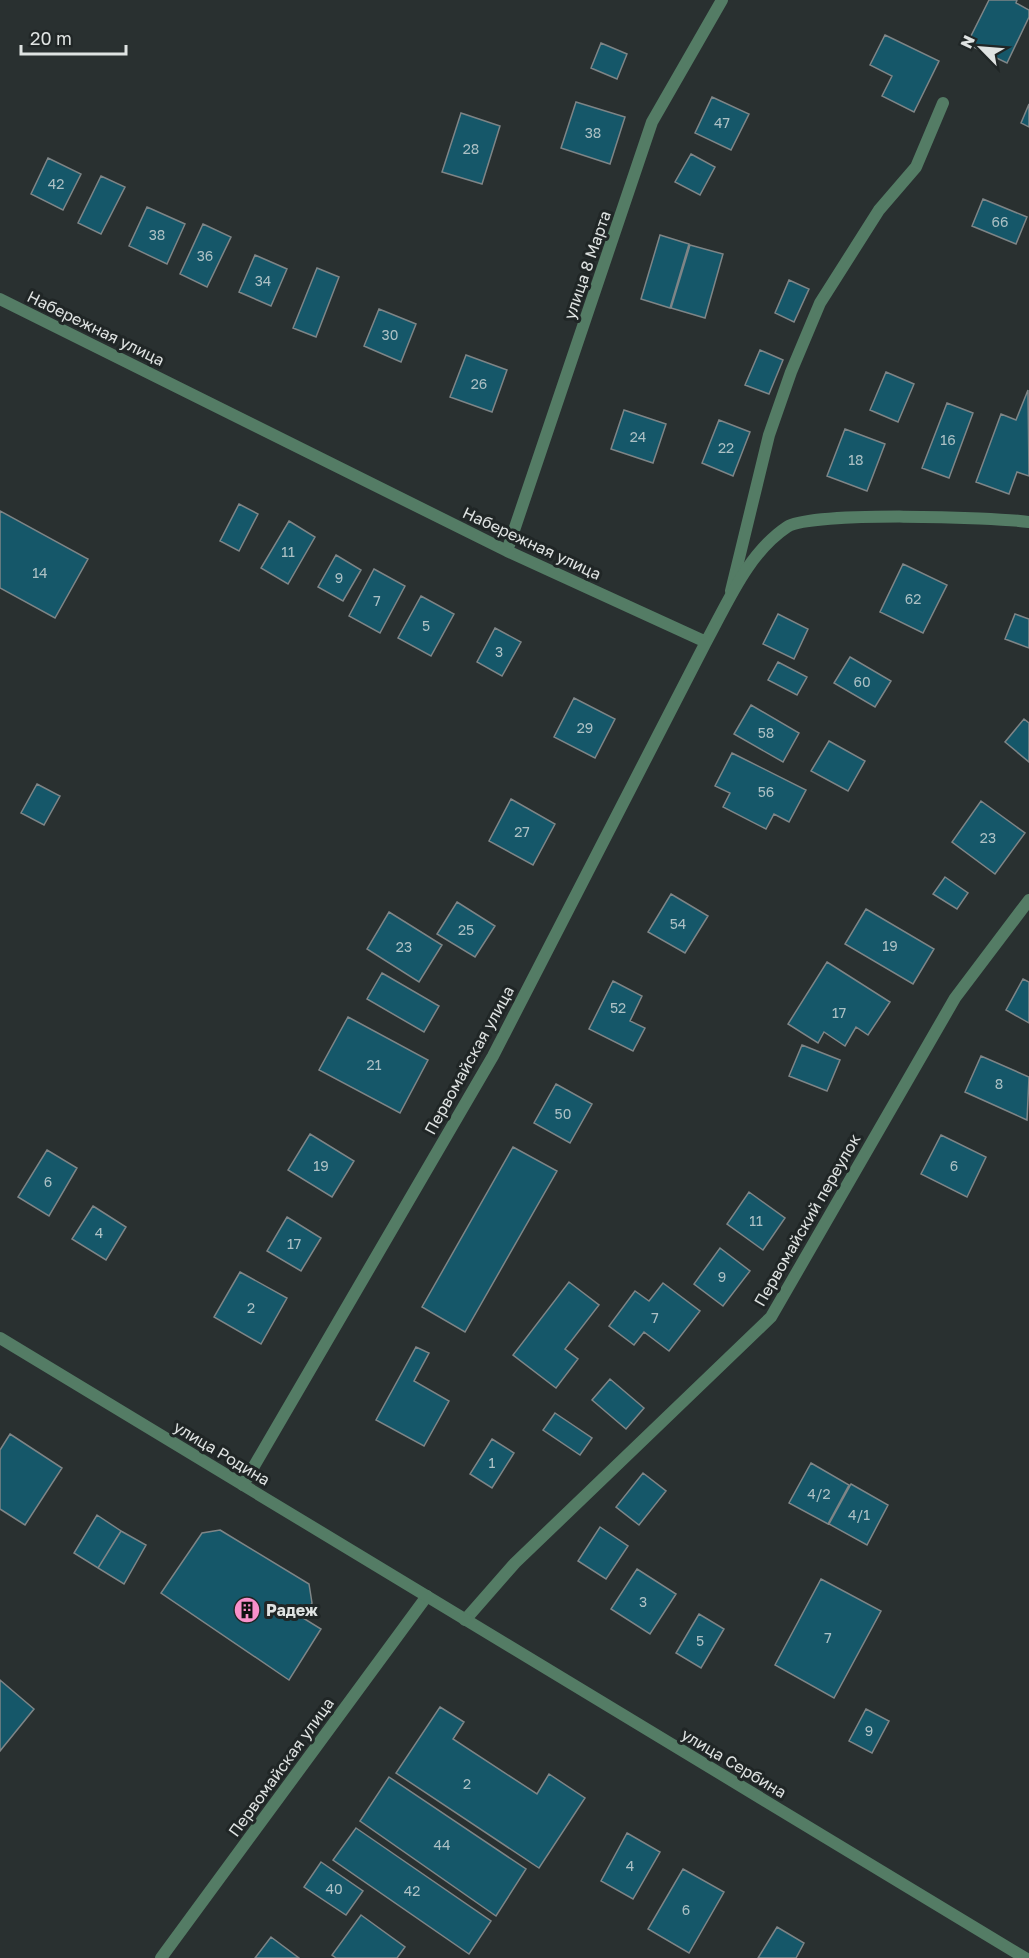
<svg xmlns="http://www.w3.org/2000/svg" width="1029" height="1958" font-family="'Golos Text',sans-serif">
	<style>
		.building { fill: #155769; stroke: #7e8587; stroke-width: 1.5 }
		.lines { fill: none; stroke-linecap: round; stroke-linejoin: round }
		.service { stroke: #547c65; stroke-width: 12 }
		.minor { stroke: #547c65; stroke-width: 12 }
		.tertiary { stroke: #547c65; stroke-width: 12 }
		.labels { text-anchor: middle; stroke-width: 6; stroke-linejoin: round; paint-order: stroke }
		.number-label { font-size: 14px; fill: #acc0c4 }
		.street-label { font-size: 16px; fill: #dfe3e2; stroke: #202626 }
		.poi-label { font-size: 16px; font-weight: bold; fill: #dfe3e2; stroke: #202626; text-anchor: start }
	</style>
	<rect width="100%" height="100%" fill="#293030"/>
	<path class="building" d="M989 0H1017L1016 3 1029 10V17L1007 63 967 44Z
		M885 35 939 61 914 112 882 96 892 76 870 65Z
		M601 43 627 54 617 79 591 68Z
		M712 97 749 114 731 150 695 133Z
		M576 102 625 117 610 164 561 148Z
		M1029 104V127L1021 123Z
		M461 113 500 126 482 184 442 172Z
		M691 154 715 167 700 195 675 182Z
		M48 158 81 174 63 210 31 194Z
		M101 176 125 187 101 234 78 223Z
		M983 199 1027 217 1016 244 972 226Z
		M147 207 185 224 167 264 129 246Z
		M203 224 231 237 207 287 180 274Z
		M660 235 689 244 670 308 641 299Z
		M690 245 723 254 705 318 671 308Z
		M255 255 287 269 271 306 239 292Z
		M317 268 339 277 316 337 293 328Z
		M789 280 809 289 794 322 775 313Z
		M379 309 416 324 401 362 364 346Z
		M760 350 783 360 769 394 745 385Z
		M466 355 507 370 492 412 450 397Z
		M886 372 914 384 898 422 870 410Z
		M1028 390 1029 476 1017 472 1009 494 976 482 1001 414 1016 420Z
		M947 403 973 413 949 478 922 468Z
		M624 410 666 424 653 463 611 449Z
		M719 420 750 432 733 476 702 463Z
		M845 429 885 444 867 491 827 476Z
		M239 504 258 514 239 551 220 541Z
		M0 511 88 559 55 618 0 588Z
		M289 521 315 537 288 584 261 568Z
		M336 555 361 570 343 601 318 587Z
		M903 564 947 585 923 633 880 612Z
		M374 569 405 586 380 633 349 616Z
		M421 596 454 614 431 656 398 638Z
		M778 614 808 629 794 659 763 644Z
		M1015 614 1029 619V648L1005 639Z
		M495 628 521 642 502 676 477 662Z
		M850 657 891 681 875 707 834 683Z
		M778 662 807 677 797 695 768 680Z
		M574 698 615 719 595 758 554 737Z
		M751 705 799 733 783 762 734 734Z
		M1024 719 1029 723V762L1005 742Z
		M829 741 865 761 848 791 811 771Z
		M732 753 806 790 789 822 774 814 766 829 723 807 730 793 715 786Z
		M37 784 60 796 44 825 21 813Z
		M511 799 555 824 533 865 489 841Z
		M981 801 1025 833 995 874 952 842Z
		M945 877 968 893 957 909 933 894Z
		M671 894 708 916 685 953 648 932Z
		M457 902 495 926 475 957 437 934Z
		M866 909 934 949 913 984 845 944Z
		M389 912 442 945 419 982 367 949Z
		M827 962 890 1002 868 1035 856 1027 845 1046 824 1032 818 1043 788 1024Z
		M382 973 439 1006 424 1032 367 999Z
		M1023 979 1029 982V1023L1006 1010Z
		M613 981 642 996 630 1021 645 1028 633 1051 589 1029Z
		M348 1017 428 1060 400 1113 319 1070Z
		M802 1045 840 1060 827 1091 789 1076Z
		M981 1056 1029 1077 1027 1120 965 1092Z
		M556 1084 592 1104 570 1143 534 1123Z
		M310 1134 354 1161 332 1197 288 1170Z
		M941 1135 986 1157 967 1197 921 1174Z
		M513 1147 557 1171 465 1332 422 1307Z
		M47 1150 77 1168 49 1216 18 1197Z
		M749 1192 785 1218 763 1250 727 1224Z
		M93 1206 126 1227 106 1260 72 1239Z
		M287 1217 321 1238 301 1271 267 1251Z
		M720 1248 750 1271 723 1306 694 1284Z
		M240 1272 287 1298 261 1344 214 1317Z
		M569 1282 599 1305 565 1349 578 1359 556 1388 513 1355Z
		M663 1283 700 1311 669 1351 644 1332 634 1345 609 1326 635 1291 649 1301Z
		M416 1347 429 1353 414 1381 449 1401 424 1446 376 1420Z
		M610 1379 644 1408 626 1429 592 1400Z
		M555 1413 592 1438 580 1455 543 1430Z
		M10 1434 62 1468 25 1525 0 1509V1450Z
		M492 1439 514 1453 492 1488 470 1474Z
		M811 1463 849 1485 828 1524 789 1503Z
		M643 1473 666 1491 639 1525 616 1507Z
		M851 1484 888 1505 867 1545 829 1524Z
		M97 1515 121 1531 98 1568 74 1553Z
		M600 1527 628 1546 606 1579 578 1561Z
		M220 1530 309 1584 312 1603 303 1618 321 1629 289 1680 161 1593 202 1533Z
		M121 1531 146 1545 124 1584 98 1568Z
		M637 1569 676 1594 650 1634 611 1609Z
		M821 1579 881 1611 834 1698 775 1665Z
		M699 1614 724 1629 701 1668 676 1653Z
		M0 1680 34 1709 0 1751Z
		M440 1707 464 1722 453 1739 537 1794 549 1774 585 1798 539 1868 396 1773Z
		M866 1709 889 1721 872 1753 849 1741Z
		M389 1777 526 1869 496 1916 360 1821Z
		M356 1828 491 1921 469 1954 333 1860Z
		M627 1833 660 1852 633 1899 601 1881Z
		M321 1862 363 1891 346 1915 304 1887Z
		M683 1869 724 1892 689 1953 648 1929Z
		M361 1915 405 1947 397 1958H336L332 1955Z
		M777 1927 804 1943 796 1958H758Z
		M271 1937 299 1958H255Z"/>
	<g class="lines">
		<path class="service" d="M731 591 769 435 791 372 820 303 879 210 916 167 943 103"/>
		<path class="minor" d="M0 299 507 551 706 642C728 602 748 553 787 527 811 511 993 517 1029 522
			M507 551 652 122 722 0
			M243 1485 493 1056 706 642
			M465 1620 515 1563 771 1317 955 998 1029 900
			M161 1958 427 1596"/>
		<path class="tertiary" d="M0 1338 1025 1958"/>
	</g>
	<defs>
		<symbol id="building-disc" viewBox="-11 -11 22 22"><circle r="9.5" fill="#f990ca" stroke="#202626"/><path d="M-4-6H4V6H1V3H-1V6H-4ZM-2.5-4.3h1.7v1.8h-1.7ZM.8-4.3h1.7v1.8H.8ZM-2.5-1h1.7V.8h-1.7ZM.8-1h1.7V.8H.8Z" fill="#111"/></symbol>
	</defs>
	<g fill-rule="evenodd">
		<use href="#building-disc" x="232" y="1595" width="30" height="30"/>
	</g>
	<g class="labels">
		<g class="number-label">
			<text x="722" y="128">47</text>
			<text x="593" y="138">38</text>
			<text x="471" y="154">28</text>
			<text x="56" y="189">42</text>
			<text x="1000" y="227">66</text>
			<text x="157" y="240">38</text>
			<text x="205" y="261">36</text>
			<text x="263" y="286">34</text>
			<text x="390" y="340">30</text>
			<text x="479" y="389">26</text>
			<text x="638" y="442">24</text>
			<text x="948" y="445">16</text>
			<text x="726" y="453">22</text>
			<text x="856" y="465">18</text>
			<text x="288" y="557">11</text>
			<text x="40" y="578">14</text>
			<text x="339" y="583">9</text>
			<text x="913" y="604">62</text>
			<text x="377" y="606">7</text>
			<text x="426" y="631">5</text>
			<text x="499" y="657">3</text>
			<text x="862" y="687">60</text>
			<text x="585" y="733">29</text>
			<text x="766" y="738">58</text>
			<text x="766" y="797">56</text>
			<text x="522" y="837">27</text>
			<text x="988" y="843">23</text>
			<text x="678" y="929">54</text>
			<text x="466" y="935">25</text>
			<text x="890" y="951">19</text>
			<text x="404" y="952">23</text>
			<text x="618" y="1013">52</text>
			<text x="839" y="1018">17</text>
			<text x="374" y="1070">21</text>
			<text x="999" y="1089">8</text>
			<text x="563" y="1119">50</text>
			<text x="321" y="1171">19</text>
			<text x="954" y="1171">6</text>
			<text x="48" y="1187">6</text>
			<text x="756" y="1226">11</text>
			<text x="99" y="1238">4</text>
			<text x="294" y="1249">17</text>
			<text x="722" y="1282">9</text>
			<text x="251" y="1313">2</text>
			<text x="655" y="1323">7</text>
			<text x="492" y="1468">1</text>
			<text x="819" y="1499">4/2</text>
			<text x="859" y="1520">4/1</text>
			<text x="643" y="1607">3</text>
			<text x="828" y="1643">7</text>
			<text x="700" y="1646">5</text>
			<text x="869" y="1736">9</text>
			<text x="467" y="1789">2</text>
			<text x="442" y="1850">44</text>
			<text x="630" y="1871">4</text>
			<text x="334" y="1894">40</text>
			<text x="412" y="1896">42</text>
			<text x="686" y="1915">6</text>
		</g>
		<g class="street-label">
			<text transform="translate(587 265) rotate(-71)" y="6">улица 8 Марта</text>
			<text transform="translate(96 328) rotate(26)" y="6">Набережная улица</text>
			<text transform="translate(532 543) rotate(25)" y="6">Набережная улица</text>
			<text transform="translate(469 1060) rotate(-61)" y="6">Первомайская улица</text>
			<text transform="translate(807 1220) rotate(-60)" y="6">Первомайский переулок</text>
			<text transform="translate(222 1453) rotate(31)" y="6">улица Родина</text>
			<text transform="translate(734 1763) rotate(31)" y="6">улица Сербина</text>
			<text transform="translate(281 1767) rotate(-54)" y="6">Первомайская улица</text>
		</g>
		<g class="poi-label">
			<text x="266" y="1616">Радеж</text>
		</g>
	</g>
	<g transform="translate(981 48) rotate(295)" stroke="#202626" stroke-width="4.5" paint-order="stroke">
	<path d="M0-4.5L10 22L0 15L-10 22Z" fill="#dfe3e2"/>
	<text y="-9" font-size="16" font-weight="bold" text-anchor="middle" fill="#dfe3e2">N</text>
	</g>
	<path d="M21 45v9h105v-9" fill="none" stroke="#dfe3e2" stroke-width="3"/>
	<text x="30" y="45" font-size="18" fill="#dfe3e2" stroke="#202626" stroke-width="4.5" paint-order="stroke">20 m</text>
</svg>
